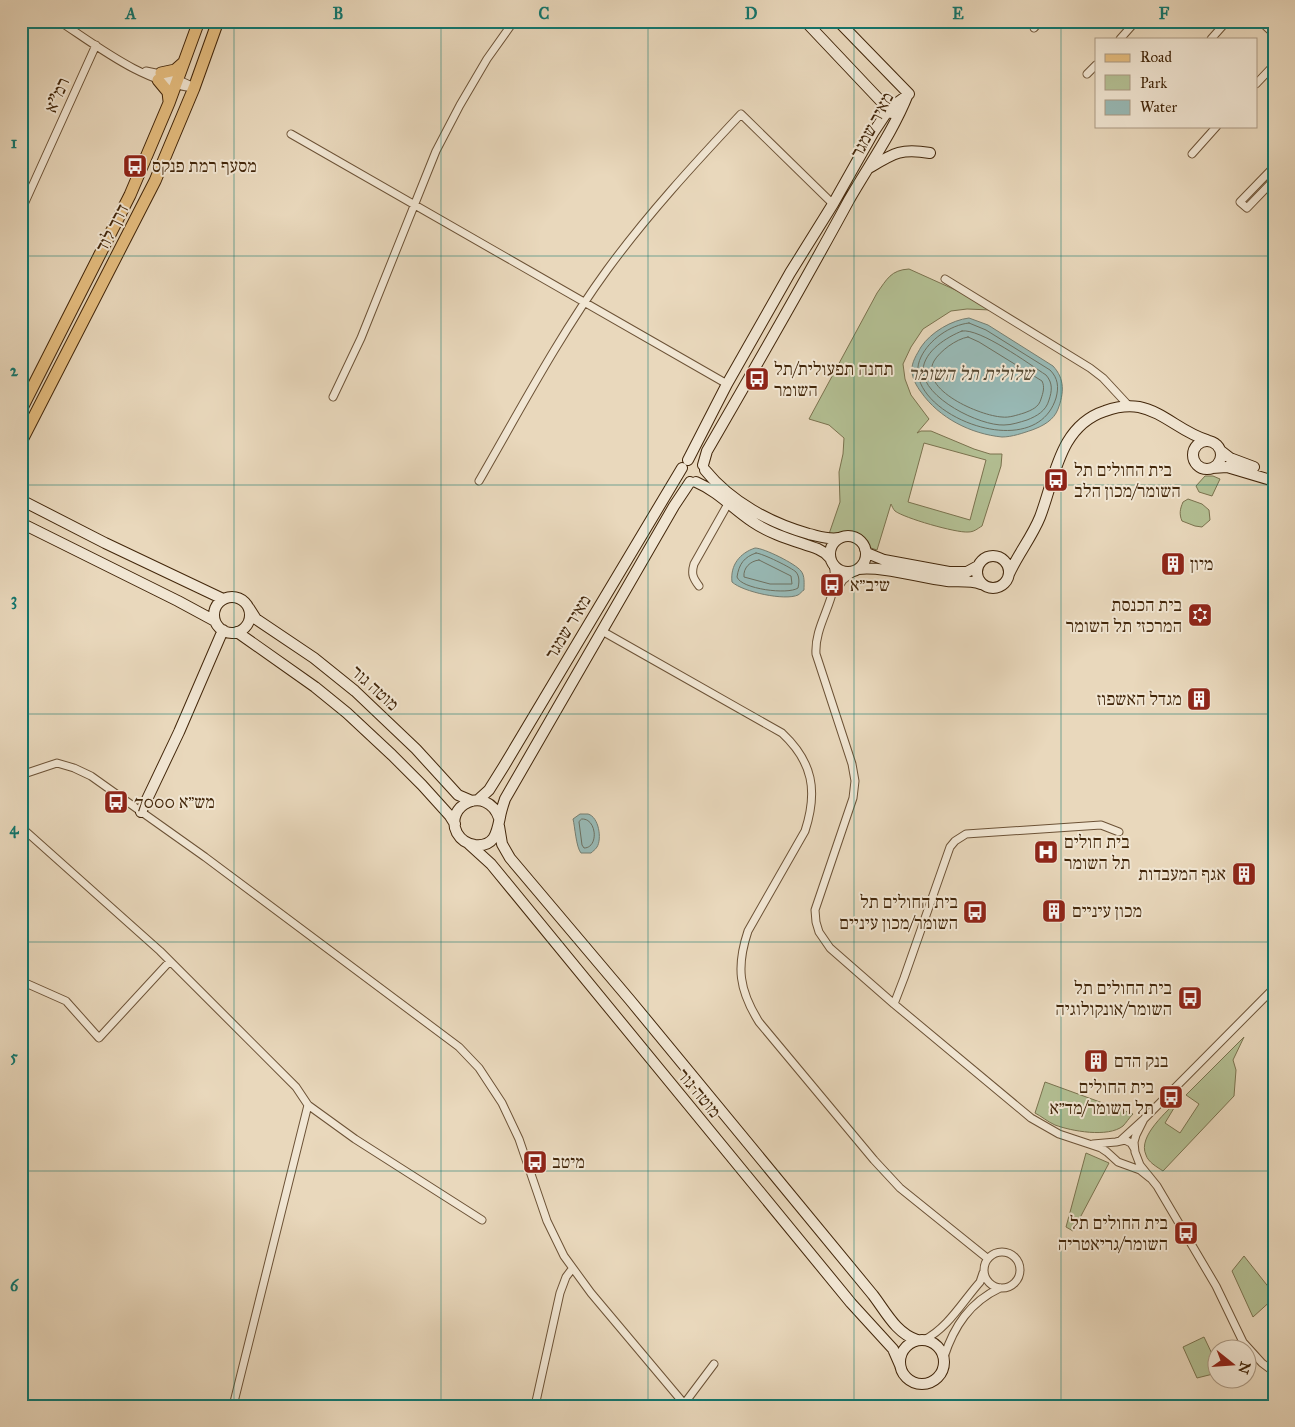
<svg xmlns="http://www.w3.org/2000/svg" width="1295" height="1427" font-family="'IM FELL Great Primer','Frank Ruhl Libre',serif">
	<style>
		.green { fill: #b3bf93; stroke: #7a724e; fill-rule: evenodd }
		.water { fill: #98b9b5; stroke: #767e71 }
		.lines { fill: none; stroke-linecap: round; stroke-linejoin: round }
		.shore { stroke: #6d7060; stroke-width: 1 }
		.street-casing { stroke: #6c5236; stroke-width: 9 }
		.secondary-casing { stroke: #42260a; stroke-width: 12 }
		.primary-casing { stroke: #42260a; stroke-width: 13 }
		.street { stroke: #f1e6d3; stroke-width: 7 }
		.secondary { stroke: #f1e6d3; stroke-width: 10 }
		.primary { stroke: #e4bc7e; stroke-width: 11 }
		.grid { fill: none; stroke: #0f766e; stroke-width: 1; stroke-opacity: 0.55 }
		.labels { text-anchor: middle; stroke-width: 4; stroke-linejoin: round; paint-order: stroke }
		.street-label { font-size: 18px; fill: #42260a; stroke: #f1e6d3 }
		.poi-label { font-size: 18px; fill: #42260a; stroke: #f1e6d3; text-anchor: start }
		.water-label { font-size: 19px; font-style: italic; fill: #584b35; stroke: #f1e6d3 }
		.neatline { fill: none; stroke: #0f766e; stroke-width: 2 }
		.grid-label { font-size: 16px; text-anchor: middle; font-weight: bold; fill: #0f766e }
	</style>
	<rect width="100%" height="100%" fill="#e9d8bc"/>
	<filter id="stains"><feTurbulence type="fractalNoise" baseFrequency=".004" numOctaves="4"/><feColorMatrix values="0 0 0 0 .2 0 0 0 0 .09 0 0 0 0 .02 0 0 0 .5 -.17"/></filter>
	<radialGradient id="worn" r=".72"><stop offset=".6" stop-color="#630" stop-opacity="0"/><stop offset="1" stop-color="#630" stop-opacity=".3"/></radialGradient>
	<path class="green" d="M909 269 960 292 991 310 967 309 951 311 923 329 911 347 903 364 905 379 911 395 929 419 917 433 921 431H931L974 449 990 454H1002L1001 466 982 526C977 529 974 532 968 532 956 533 904 518 895 511 893 509 892 506 891 504L877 550 829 534 840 502 839 472 843 454 844 438 829 425 809 419 877 293C887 279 891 270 909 269ZM924 443 986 460 970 520 908 502Z
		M1205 476H1213L1220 479 1212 496 1199 492 1196 486Z
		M1188 499 1202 504 1209 510 1210 520 1202 527 1195 526 1182 521C1179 514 1180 509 1183 502Z
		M1244 1037 1233 1060 1236 1070 1234 1096 1163 1171C1157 1167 1148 1162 1146 1155 1137 1136 1168 1111 1180 1098L1165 1123 1180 1133 1199 1104 1186 1095Z
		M1045 1082 1133 1114C1129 1118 1126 1123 1123 1126 1108 1138 1071 1131 1055 1125 1048 1122 1041 1116 1035 1113Z
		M1086 1153 1109 1163 1073 1231 1066 1227Z
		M1244 1256 1274 1294V1298L1253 1317 1232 1271Z
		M1204 1337 1214 1358 1217 1357V1373L1197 1378 1183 1347Z"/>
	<path class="water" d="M969 318 988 325 1053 366C1065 379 1064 393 1058 409 1054 420 1043 426 1032 430 1023 433 1012 437 1002 437 971 434 939 418 921 392 917 387 912 378 912 371 911 363 917 354 921 347 931 332 952 320 969 318Z
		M755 548C764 548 796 564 801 571 805 576 804 583 804 590 802 591 800 594 798 595 785 601 743 592 732 582 730 565 740 553 755 548Z
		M580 814C583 814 585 814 588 814 599 817 602 839 597 847 595 850 593 851 591 853H581C576 847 575 827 573 819Z"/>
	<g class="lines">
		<path class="shore" d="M969 323 986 330 1050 370C1058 378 1059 387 1056 398 1034 469 895 409 921 357 929 340 950 325 969 323Z
			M962 331C980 328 1029 364 1046 375 1053 383 1052 391 1049 400 1046 411 1037 416 1027 420 1020 422 1012 425 1004 425 980 426 923 398 923 370 924 351 947 337 962 331Z
			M968 337 979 342 1042 381C1045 387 1043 393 1041 399 1039 407 1032 410 1024 413 1017 415 1009 418 1002 417 981 416 918 390 934 361 940 351 956 339 968 337Z
			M756 553C762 553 792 568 796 572 800 577 799 583 798 588 788 595 741 589 737 577 739 564 744 557 756 553Z
			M759 560 791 576 792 584H770L744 577C743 568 750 561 759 560Z
			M582 819C597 818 599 848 584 848L582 845 579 822Z"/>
		<defs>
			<path id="street" d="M59 21C100 48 144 83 194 88
				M1260 21 1274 34
				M1034 28 1040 21
				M1120 39 1136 21
				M1211 39 1227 21
				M146 71 170 76 192 86
				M1087 74 1096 65
				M1256 84 1274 65
				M291 134 727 384
				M1192 154 1217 126
				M1274 167 1240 202 1247 208 1274 180
				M21 211 96 45
				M945 279 1090 368 1103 378 1129 406
				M333 397 361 338 436 151 460 105 487 59 514 21
				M479 481C520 410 559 336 607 270 648 214 694 164 741 114L833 204
				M833 565C841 597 814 622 816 654L852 764 855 781 853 798 815 910 816 922 819 932 830 948 894 1004 1031 1118 1059 1134 1101 1148 1107 1152 1118 1162 1140 1170 1150 1178
				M699 586C693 578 691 574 694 564L729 502
				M835 592 843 580 855 571
				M602 631 782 733C813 762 818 791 805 831L748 931C736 967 739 990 759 1022L874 1160 900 1188 987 1258
				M21 775 57 763 74 768 91 776 205 857 459 1047 479 1068 502 1103 519 1139 547 1221 564 1256 591 1293 686 1406
				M21 827 160 951 296 1087 308 1105 355 1139 482 1220
				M21 981 66 1001 99 1038 170 961
				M894 1004 904 978 950 847 955 841 966 834 1101 825 1119 832
				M1144 1119 1136 1135 1134 1142 1135 1152 1140 1165 1157 1186 1216 1286 1243 1342 1262 1363 1274 1372
				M1121 1140 1144 1119 1274 988
				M1093 1144 1116 1142 1125 1140 1131 1143 1134 1148
				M984 1270a18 18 0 1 1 36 0a18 18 0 1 1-36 0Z
				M924 1340C948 1328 963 1301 980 1282L983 1273
				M944 1357C954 1326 970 1302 1000 1288
				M684 1404 714 1364
				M233 1406 308 1105
				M535 1406 560 1293 566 1277 572 1269"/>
			<path id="secondary" d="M805 21 892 113
				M838 21 909 94
				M869 168C894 153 901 148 930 153
				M1193 455a14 14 0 1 1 28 0a14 14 0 1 1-28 0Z
				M1221 451 1230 458 1254 467
				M688 460 727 384 790 273 833 204 873 133 889 109 909 94
				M703 465 707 451C755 368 803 285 849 200 869 165 893 132 908 94
				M1212 468 1227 467 1274 481
				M705 470C731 502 770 523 809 534 818 536 828 540 839 538
				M696 482C719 492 732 508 753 522 772 535 796 541 818 549L825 553 830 558
				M21 500 105 543 223 599
				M21 523 178 601 215 621
				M830 554a18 18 0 1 1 36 0a18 18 0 1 1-36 0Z
				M865 549 867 553 884 560 949 572H967L978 566
				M977 572a16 16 0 1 1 32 0a16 16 0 1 1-32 0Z
				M858 569C884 566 920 578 947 581 958 582 970 580 981 584
				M1009 574C1018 554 1032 537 1040 517 1055 478 1059 426 1105 411 1116 407 1127 405 1139 407 1164 412 1182 433 1207 440
				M214 615a18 18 0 1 1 36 0a18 18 0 1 1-36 0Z
				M249 608 256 619 314 658 355 691 416 749 458 795 472 801
				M237 632 315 687 347 713 392 755 422 785 450 816 455 824
				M478 800 489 790 504 766 682 468
				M141 812 179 732 223 630
				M499 818C487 784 443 805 457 833 461 840 467 844 475 845 495 847 497 832 500 817 501 811 503 805 505 799L674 506 690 482
				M499 826 502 844 510 858 630 1000 873 1295C886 1312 896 1333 917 1340
				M469 844 491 864 851 1303 893 1349 900 1365
				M900 1362a22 22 0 1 1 44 0a22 22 0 1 1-44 0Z"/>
			<path id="primary" d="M161 73 175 70 184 62
				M158 80 168 92 169 101
				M21 410 130 195 169 103 199 21
				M21 442 155 181 194 88 218 21"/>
		</defs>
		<use href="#street" class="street-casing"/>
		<use href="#secondary" class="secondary-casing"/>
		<use href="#primary" class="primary-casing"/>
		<use href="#street" class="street"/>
		<use href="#secondary" class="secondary"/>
		<use href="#primary" class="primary"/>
	</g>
	<path class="grid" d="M234 21V1406M441 21V1406M648 21V1406M854 21V1406M1061 21V1406M21 256H1274M21 485H1274M21 714H1274M21 942H1274M21 1171H1274"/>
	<defs>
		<symbol id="bus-square" viewBox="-11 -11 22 22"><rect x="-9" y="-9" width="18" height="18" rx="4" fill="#8f2418" stroke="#f1e6d3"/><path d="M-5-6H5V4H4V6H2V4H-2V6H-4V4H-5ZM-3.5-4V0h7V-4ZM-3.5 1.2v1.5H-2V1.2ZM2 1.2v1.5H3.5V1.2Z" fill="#fff"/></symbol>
		<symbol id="building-square" viewBox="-11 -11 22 22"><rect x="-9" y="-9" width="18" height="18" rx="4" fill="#8f2418" stroke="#f1e6d3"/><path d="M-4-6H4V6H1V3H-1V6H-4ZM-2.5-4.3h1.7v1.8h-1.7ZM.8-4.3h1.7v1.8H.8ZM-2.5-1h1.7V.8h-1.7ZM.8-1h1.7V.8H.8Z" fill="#fff"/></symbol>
		<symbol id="synagogue-square" viewBox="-11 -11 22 22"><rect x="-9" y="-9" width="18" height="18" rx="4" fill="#8f2418" stroke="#f1e6d3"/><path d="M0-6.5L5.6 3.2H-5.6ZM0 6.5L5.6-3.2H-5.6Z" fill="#fff"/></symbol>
		<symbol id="hospital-square" viewBox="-11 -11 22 22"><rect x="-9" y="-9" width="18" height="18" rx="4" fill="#8f2418" stroke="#f1e6d3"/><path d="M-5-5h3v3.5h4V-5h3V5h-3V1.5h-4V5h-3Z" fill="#fff"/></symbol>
	</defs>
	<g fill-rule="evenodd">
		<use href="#bus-square" x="121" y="152" width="28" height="28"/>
		<use href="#bus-square" x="743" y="365" width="28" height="28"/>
		<use href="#bus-square" x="1042" y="466" width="28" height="28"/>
		<use href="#building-square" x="1159" y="550" width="28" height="28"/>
		<use href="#bus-square" x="818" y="571" width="28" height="28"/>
		<use href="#synagogue-square" x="1186" y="601" width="28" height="28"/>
		<use href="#building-square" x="1185" y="685" width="28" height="28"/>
		<use href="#bus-square" x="102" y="788" width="28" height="28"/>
		<use href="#hospital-square" x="1032" y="838" width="28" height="28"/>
		<use href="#building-square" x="1230" y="860" width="28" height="28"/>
		<use href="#building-square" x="1040" y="897" width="28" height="28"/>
		<use href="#bus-square" x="961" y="898" width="28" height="28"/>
		<use href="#bus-square" x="1176" y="984" width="28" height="28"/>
		<use href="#building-square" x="1082" y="1047" width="28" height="28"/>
		<use href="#bus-square" x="1157" y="1083" width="28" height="28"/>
		<use href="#bus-square" x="521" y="1148" width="28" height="28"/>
		<use href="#bus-square" x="1172" y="1219" width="28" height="28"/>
	</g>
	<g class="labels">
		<g class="street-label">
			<text transform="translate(57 95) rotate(-66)" y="6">רמ"א</text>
			<text transform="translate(872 125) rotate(-62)" y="6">מאיר שמגר</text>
			<text transform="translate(112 228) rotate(-63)" y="6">דרך לוד</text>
			<text transform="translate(568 627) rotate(-59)" y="6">מאיר שמגר</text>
			<text transform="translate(375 688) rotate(42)" y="6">מוטה גור</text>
			<text transform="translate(699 1093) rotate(50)" y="6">מוטה גור</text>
		</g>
		<g class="poi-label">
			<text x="152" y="172">מסעף רמת פנקס</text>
			<text x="774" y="375">תחנה תפעולית/תל<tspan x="774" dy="21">השומר</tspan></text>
			<text x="1074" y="476">בית החולים תל<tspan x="1074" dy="21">השומר/מכון הלב</tspan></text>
			<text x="1190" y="570">מיון</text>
			<text x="850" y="591">שיב״א</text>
			<text x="1182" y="611" text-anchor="end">בית הכנסת<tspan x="1182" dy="21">המרכזי תל השומר</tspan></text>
			<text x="1182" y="705" text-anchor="end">מגדל האשפוז</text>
			<text x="134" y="808">מש״א 7000</text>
			<text x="1064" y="848">בית חולים<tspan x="1064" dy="21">תל השומר</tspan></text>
			<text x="1226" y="880" text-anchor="end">אגף המעבדות</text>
			<text x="958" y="908" text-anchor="end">בית החולים תל<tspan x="958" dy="21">השומר/מכון עיניים</tspan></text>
			<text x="1072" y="917">מכון עיניים</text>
			<text x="1172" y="994" text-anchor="end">בית החולים תל<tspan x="1172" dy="21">השומר/אונקולוגיה</tspan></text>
			<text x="1114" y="1067">בנק הדם</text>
			<text x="1154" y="1093" text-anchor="end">בית החולים<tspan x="1154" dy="21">תל השומר/מד״א</tspan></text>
			<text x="552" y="1168">מיטב</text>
			<text x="1168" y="1229" text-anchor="end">בית החולים תל<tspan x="1168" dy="21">השומר/גריאטריה</tspan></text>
		</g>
		<g class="water-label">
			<text x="971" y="380">שלולית תל השומר</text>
		</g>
	</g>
	<rect width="1295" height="1427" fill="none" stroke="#e9d8bc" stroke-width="55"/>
	<rect x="1095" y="38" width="162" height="90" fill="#f1e6d3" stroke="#ab9983"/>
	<rect x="1105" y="54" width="25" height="8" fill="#e4bc7e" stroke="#ab9983"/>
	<text x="1140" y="62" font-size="15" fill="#42260a">Road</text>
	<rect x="1105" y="75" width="25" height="15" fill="#b3bf93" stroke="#ab9983"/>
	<text x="1140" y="88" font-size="15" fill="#42260a">Park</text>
	<rect x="1105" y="100" width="25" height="15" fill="#98b9b5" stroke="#ab9983"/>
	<text x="1140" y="112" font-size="15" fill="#42260a">Water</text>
	<g transform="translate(1232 1364) rotate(107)"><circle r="24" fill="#f1e6d3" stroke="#ab9983"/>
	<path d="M0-4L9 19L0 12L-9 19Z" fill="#8f2418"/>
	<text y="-8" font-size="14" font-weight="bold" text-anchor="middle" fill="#42260a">N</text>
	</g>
	<rect x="28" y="28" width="1240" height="1372" class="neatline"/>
	<g class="grid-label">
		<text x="131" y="19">A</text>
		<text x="338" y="19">B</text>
		<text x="544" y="19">C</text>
		<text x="751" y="19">D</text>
		<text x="958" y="19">E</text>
		<text x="1164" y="19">F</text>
		<text x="14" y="148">1</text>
		<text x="14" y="376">2</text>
		<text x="14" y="605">3</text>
		<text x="14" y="834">4</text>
		<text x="14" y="1062">5</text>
		<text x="14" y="1291">6</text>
	</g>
	<rect width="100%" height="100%" filter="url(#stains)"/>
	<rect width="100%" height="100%" fill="url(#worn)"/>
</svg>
